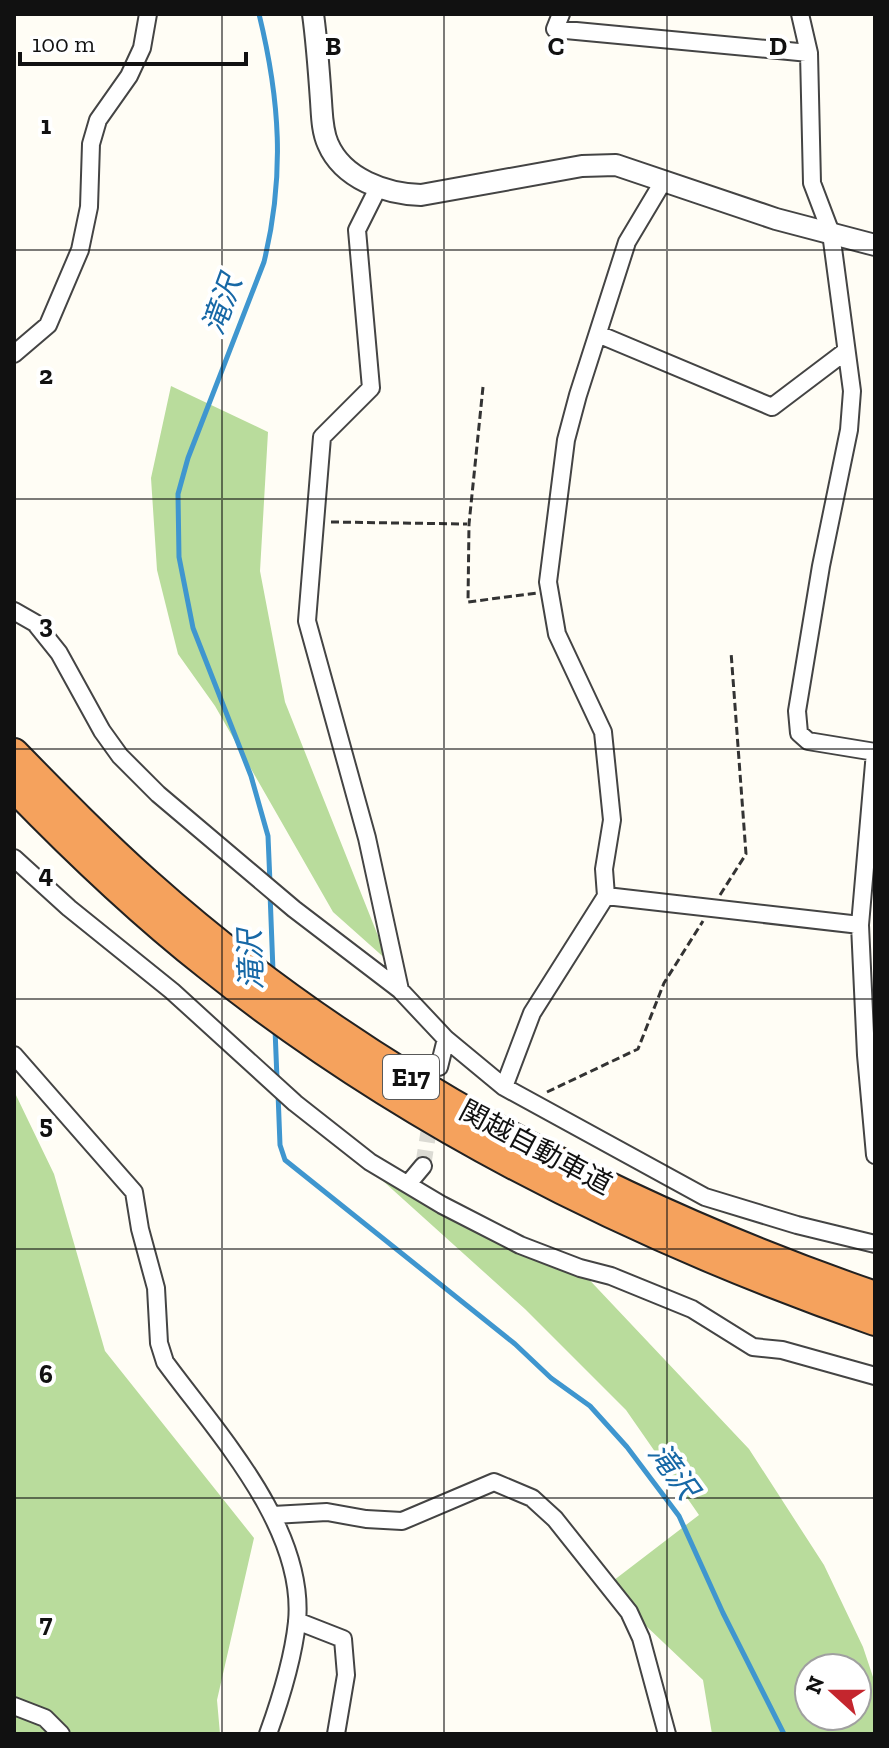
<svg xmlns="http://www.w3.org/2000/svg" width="889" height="1748" font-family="'Zilla Slab','Noto Sans JP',serif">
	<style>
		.forest { fill: #b9dc9c; fill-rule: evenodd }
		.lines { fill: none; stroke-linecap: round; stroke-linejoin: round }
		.stream { stroke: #3f96cf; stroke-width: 5 }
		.minor-tunnel { stroke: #dbdad3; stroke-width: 16; stroke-dasharray: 16 8; stroke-linecap: butt }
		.minor-casing { stroke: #444; stroke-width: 20 }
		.tertiary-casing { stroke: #444; stroke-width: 24 }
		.motorway-casing { stroke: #222; stroke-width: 32 }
		.path { stroke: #333; stroke-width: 3; stroke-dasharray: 8 4; stroke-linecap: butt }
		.minor { stroke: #fff; stroke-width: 16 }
		.tertiary { stroke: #fff; stroke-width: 20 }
		.motorway { stroke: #f5a25d; stroke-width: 28 }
		.grid { fill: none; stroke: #111; stroke-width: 2; stroke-opacity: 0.55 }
		.labels { text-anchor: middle; stroke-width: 8; stroke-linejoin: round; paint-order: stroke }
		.shield { fill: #fff; stroke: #585858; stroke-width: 2 }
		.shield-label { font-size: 26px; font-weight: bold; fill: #111 }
		.street-label { font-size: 28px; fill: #111; stroke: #fff }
		.water-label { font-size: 30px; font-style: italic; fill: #1768a6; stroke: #fff }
		.grid-label { font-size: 26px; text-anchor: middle; font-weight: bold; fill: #111; stroke: #fff; stroke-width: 8; stroke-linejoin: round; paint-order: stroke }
	</style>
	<rect width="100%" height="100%" fill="#fffdf5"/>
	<path class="forest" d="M171 386 268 432 260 571 285 702 388 961 333 912 215 706 178 654 157 570 151 478Z
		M14 1091 54 1174 105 1351 254 1538 217 1700 220 1734H14Z
		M373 1172 581 1271 749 1449 824 1565 863 1647 875 1683V1734H712L703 1680 605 1587 699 1515 626 1410 525 1309ZM809 1668H857V1716H809Z"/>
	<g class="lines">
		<path class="stream" d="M259 14C280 100 285 175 264 262L188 458 178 494 179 557 193 628 251 776 268 836 270 883
			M270 893 273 971
			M275 1029 277 1079
			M278 1093 280 1145 285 1160 515 1344 551 1378 590 1406 627 1447 679 1516 723 1613 784 1734"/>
		<path class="minor-tunnel" d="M423 1166 439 1067"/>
		<defs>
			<path id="minor" d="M561 14 555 29 809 53
				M800 14 809 53 812 183 831 233 852 391 849 430 821 566 797 711 799 733 808 741 875 752
				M378 188 357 230 371 388 322 437 307 621 367 838 400 990
				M598 334 772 407 846 351
				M14 354 48 325 80 250 89 207 91 144 98 120 129 76 142 48 148 14
				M14 611 35 623 59 653 102 731 120 756 158 794 294 909 400 990 446 1039 504 1087 705 1197 797 1225 875 1244
				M875 752 860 925 866 1055 875 1155
				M14 858 69 908 172 991 295 1103 370 1162 442 1205 520 1245 580 1268 611 1276 692 1309 753 1347 782 1350 875 1376
				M606 896 860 925
				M14 1055 134 1192 140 1229 156 1288 159 1343 165 1362C217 1433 306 1528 297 1622 293 1660 281 1698 268 1734
				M439 1067 446 1039
				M504 1087 532 1013 606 896 604 869 612 820 603 732 557 634 548 582 566 440 578 395 627 242 664 180
				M408 1184 423 1166
				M273 1515 327 1512 366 1519 402 1521 494 1482 532 1498 555 1519 629 1612 641 1638 667 1734
				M297 1621 343 1639 346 1675 336 1734
				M14 1706 45 1718 61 1734"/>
			<path id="tertiary" d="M313 14C317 43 319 72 321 101 322 115 322 131 328 144 343 179 386 194 421 195L582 166 616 165 776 219 875 245"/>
			<path id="motorway" d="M14 753C58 798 101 842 148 884 355 1069 614 1206 875 1296
				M14 787C76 851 140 912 210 967 408 1125 637 1238 875 1321"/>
		</defs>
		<use href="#minor" class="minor-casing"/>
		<use href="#tertiary" class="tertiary-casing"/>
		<use href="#motorway" class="motorway-casing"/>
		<path class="path" d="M483 387 469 524 468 602 537 593
			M331 522 467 524
			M720 895 746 854 731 652
			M547 1092 638 1049 664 983 703 921"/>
		<use href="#minor" class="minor"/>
		<use href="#tertiary" class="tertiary"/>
		<use href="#motorway" class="motorway"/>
	</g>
	<path class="grid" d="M222 14V1734M444 14V1734M667 14V1734M14 250H875M14 499H875M14 749H875M14 999H875M14 1249H875M14 1498H875"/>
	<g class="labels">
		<rect class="shield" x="383" y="1055" width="56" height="44" rx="6"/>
		<g class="shield-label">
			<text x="411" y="1086">E17</text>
		</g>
		<g class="street-label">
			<text transform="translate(536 1147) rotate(28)" y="10">関越自動車道</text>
		</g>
		<g class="water-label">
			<text transform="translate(222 305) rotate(-70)" y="10">滝沢</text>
			<text transform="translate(251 960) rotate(-92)" y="10">滝沢</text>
			<text transform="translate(673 1471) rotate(54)" y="10">滝沢</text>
		</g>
	</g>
	<g class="grid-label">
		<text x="333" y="55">B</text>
		<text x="556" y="55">C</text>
		<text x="778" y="55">D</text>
		<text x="46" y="134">1</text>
		<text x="46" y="384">2</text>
		<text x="46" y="633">3</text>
		<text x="46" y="883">4</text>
		<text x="46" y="1133">5</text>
		<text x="46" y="1383">6</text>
		<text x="46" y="1632">7</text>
	</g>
	<rect width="889" height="1748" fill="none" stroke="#111111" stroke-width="32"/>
	<g transform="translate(833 1692) rotate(291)"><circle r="38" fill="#ffffff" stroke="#a0a0a0" stroke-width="2"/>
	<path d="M0-6L14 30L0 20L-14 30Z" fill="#c4262e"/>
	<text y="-12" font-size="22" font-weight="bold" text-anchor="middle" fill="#111111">N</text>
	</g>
	<path d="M20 52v12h226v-12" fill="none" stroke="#111111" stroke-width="4"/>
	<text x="32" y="52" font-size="24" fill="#111111" stroke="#ffffff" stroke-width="6" paint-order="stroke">100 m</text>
</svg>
